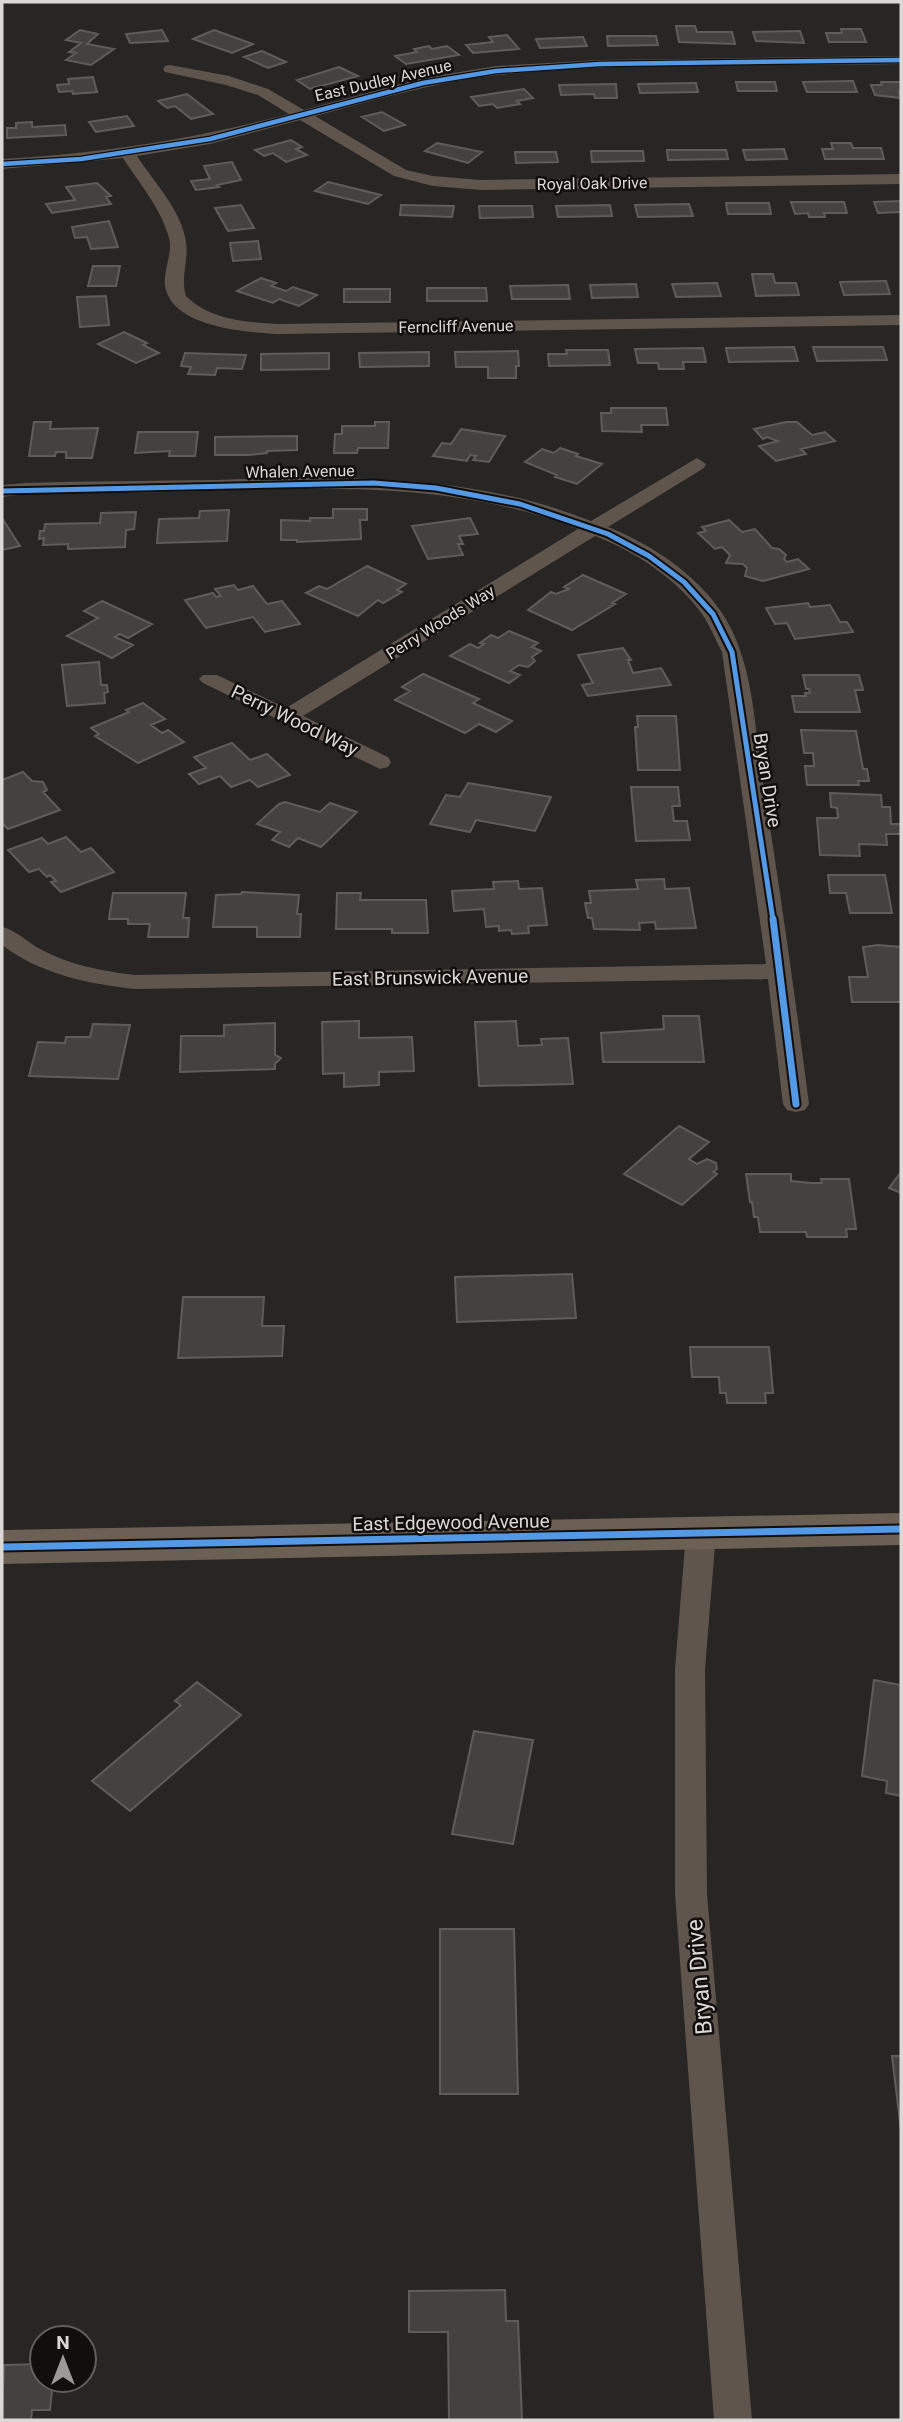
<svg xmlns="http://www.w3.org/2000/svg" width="903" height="2422" font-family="Roboto,sans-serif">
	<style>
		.building { fill: #444141; stroke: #5f5d5c; stroke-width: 2 }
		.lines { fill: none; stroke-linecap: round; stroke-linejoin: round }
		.minor { fill: #5f554c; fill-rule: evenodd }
		.secondary { fill: #6c5f54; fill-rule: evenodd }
		.cycleway-far2-casing { stroke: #110e0d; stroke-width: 7 }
		.cycleway-far1-casing { stroke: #110e0d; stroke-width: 9 }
		.cycleway-casing { stroke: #110e0d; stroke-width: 11 }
		.cycleway-far2 { stroke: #5399e6; stroke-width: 4.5 }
		.cycleway-far1 { stroke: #5399e6; stroke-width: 5 }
		.cycleway { stroke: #5399e6; stroke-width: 7 }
		.labels { text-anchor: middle; stroke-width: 5; stroke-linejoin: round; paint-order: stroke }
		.far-street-label { font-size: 16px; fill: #dbd8d6; stroke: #110e0d }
		.street-label { font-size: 19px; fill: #dbd8d6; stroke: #110e0d }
		.near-street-label { font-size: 23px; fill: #dbd8d6; stroke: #110e0d }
	</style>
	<rect width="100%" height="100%" fill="#282624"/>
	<path class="building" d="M676 26H695L697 32H732L735 44 679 42Z
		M841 29H861L866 42H829L826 33H842Z
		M80 30 98 34 87 44 114 49 91 65 66 60 76 53 69 52 81 43 66 40Z
		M162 30 168 41 130 43 126 34Z
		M214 30 253 44 232 53 193 39Z
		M800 31 804 43 756 41 753 32Z
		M507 35 519 49 473 53 466 45 493 42 489 37Z
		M607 36H656L658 45 608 46Z
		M583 37 587 46 540 48 536 39Z
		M429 46 432 49 447 46 459 55 406 64 395 56 417 52 414 49Z
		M262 51 286 62 268 68 244 57Z
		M339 67 358 76 310 89 297 80Z
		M93 77 97 92 73 94 72 91 59 92 57 85 69 84 68 79Z
		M853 81 857 92H807L803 82Z
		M736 82H775L777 91H738Z
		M881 82H901V92H899L901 98 875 95 871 85H882Z
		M696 83 698 92 640 93 638 84Z
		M616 84 617 98H595L594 94 561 95 559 85Z
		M524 89 533 98 517 101 520 104 497 108 493 104 479 106 471 97Z
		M187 94 213 114 191 119 175 106 167 108 158 101Z
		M382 112 405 125 384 131 362 117Z
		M127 116 134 126 96 132 89 122Z
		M32 122V127L65 125 66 135 7 138V128H16V123Z
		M291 140 302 147 296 149 307 155 286 162 273 153 264 156 255 150Z
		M437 143 482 152 468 163 425 151Z
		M831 143H851L853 148H881L884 159H825L822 149H833Z
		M784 149 787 159 746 160 743 150Z
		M667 150H726L728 159 668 160Z
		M591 151H643L644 161 592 162Z
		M515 152H556L558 162 516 163Z
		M232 162 241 180 217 185 219 187 196 190 191 181 210 179 204 166Z
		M328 182 381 195 368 204 315 191Z
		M97 183 111 196 106 197 111 204 52 213 46 204 75 200 66 187Z
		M901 201V212L878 213 874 202Z
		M791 202H844L847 213H824L825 217H809L808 213 795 214Z
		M726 203H769L771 214H728Z
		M689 204 693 216 638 217 635 205Z
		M241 205 254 228 228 231 215 208Z
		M401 205 454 206 452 217 400 215Z
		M610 205 612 216 558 217 556 206Z
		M479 206H532L533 217 480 218Z
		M109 221 118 247 91 249 87 237 75 238 72 227Z
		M258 241 261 259 233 261 230 243Z
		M93 266H120L116 286H88Z
		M752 274H773L775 283H796L799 295 756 296Z
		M261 278 276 283 271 286 286 291 293 287 317 295 299 306 279 299 273 303 237 291Z
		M886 281 890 294 844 295 840 282Z
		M717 283 721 296 676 297 672 284Z
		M636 284 638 297 592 298 590 285Z
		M568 285 570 299H512L510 286Z
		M427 288H486L487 301H427Z
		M344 289H390V302H344Z
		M106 296 109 325 80 327 77 297Z
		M124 332 147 343 143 345 159 353 136 363 98 344Z
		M794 347 798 361 729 362 726 348Z
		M813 347H883L887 360 817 361Z
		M703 348 706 362H683L684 369H659L658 363H638L635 349Z
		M566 350H608L610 365 549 366 548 354H567Z
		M518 351 519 366H516V378H488V367H456L455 352Z
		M429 352V366L360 367 359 353Z
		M185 353 246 355 242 369 217 368 215 375 188 374 191 367 181 366Z
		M329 353V369L261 370V354Z
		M611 408H666L668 425H641L642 432 602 431 601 413H611Z
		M34 422H51L50 429 98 428 92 458H66V452H56L55 456H29Z
		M375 422H389L388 448H358L357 453H334L335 434H342V426H375Z
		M786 422H797L812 435 825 432 835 441 801 449 806 454 776 461 759 446 778 441 767 437 763 439 754 429Z
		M461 429 505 436 489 462 473 460 476 456 470 455 467 461 433 456 442 443 451 444Z
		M138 432H198L195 456H169L170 451 135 453Z
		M297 436V450L267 451V453L249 455H215V437Z
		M560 448 578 454 576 456 602 464 577 484 555 477 557 475 525 462 542 449 554 453Z
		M333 509H367V520H360L361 539 297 542V540H281V520L310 521V518H333Z
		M229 510 227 541 157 543 159 519 199 518 200 511Z
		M136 512 134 529 126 530 125 547 68 549V544L43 545 44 538 39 539 40 531H44L45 524 100 523 101 513Z
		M2 518 20 546 2 550Z
		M470 518 478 534 459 536 463 544H458L463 555 428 559 412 526Z
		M729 520 742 532 755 529 772 548 779 549 786 555 784 559 787 562 798 559 809 569 763 581 745 576 747 568 743 564 726 563 730 555 722 547 715 549 698 533 706 531 702 527Z
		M367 566 406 584 397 590 402 592 383 603 378 600 358 616 306 593 319 586 327 589Z
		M583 575 626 594 612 603 615 604 572 630 528 610 551 592 556 594 569 589 564 587Z
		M234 585 238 590 253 586 267 604 282 601 300 624 265 632 253 617 206 628 185 600 213 593 216 597 221 596 215 589Z
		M102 601 152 624 128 638 120 634 115 637 133 645 112 658 67 636 98 618 84 611Z
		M808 603 810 607 830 605 840 622H847L853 632 795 639 787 623 775 624 766 608Z
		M509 631 538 643 532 647 541 651 532 657 535 661 528 667 519 665 510 671 520 675 509 683 450 656 470 644 478 648 484 644 480 643 491 635 498 638Z
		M623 648 631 660H628L633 673 661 668 671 685 588 696 582 685 593 683 578 655Z
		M99 662 101 685H107L108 692 104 693 105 703 67 706 62 665Z
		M423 674 479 699 473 703 512 721 496 732 479 724 465 733 395 700 410 691 402 687Z
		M803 675H859L863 690H855L860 712H795L792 696H806L805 693H810L809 689H806Z
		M143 703 165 719 151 725 162 733 168 730 184 742 138 763 95 736 99 734 91 728 129 712 126 710Z
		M637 716H676L680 770H638L635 727H638Z
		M801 730 856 731 863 769H867L869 781H858L859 785H807L805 766H814L813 753H804Z
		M232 743 250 760 267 754 290 775 258 787 250 780 231 787 220 776 199 784 189 774 206 768 194 757Z
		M23 772 32 781 43 782 47 790 43 792 60 810 8 829 2 823V780Z
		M468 783 551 797 535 831 476 820 470 832 430 824 446 795 460 797Z
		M631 787H678L680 806H672L674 821H687L690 840 636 841Z
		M830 793 881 795 882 807H890L891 824H901V834H886L887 845 859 844 860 856 820 855 817 818H838L837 808 831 807Z
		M285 802 320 812 330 803 357 812 321 847 298 838 289 847 272 840 280 832 257 824 279 804Z
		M66 837 81 852 91 848 114 872 61 892 51 882 56 881 50 875 47 877 39 869 29 872 8 850 42 838 48 844Z
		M828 875H885L892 913H850L846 893H830Z
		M664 879 665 889 689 888 696 928 656 929 655 922 639 923 640 930 594 929 592 918H588L585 903H591L589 891 638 889 636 880Z
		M518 881 519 889 542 888 547 925 528 926 529 933 512 934 511 930 499 931V926L486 927 484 909 454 911 452 891 494 889 493 882Z
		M242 892 299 895 297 914H301L300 937H257V927H213L216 895 241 894Z
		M113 893H186L183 918H189L188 937H148L150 924H128V919H109Z
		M337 893H361L360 900H426L428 933H392V929H336Z
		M878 945 901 947V1002H852L849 977H868L863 947Z
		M663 1016H699L704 1062H603L601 1033 664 1029Z
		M359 1021V1038L412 1037 414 1071 379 1072V1085L344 1087V1073L323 1074 322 1022Z
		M516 1021 518 1046 542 1045 541 1039 568 1038 573 1084 479 1086 475 1022Z
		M275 1023V1055L281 1058 275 1064V1069L180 1072 181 1036H224V1025Z
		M93 1024 130 1025 118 1079 29 1076 38 1042 65 1043 66 1037H90Z
		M679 1126 709 1142 689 1159 697 1164 707 1159 716 1163 717 1169 713 1172 717 1174 682 1205 624 1174Z
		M901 1172V1193L889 1188Z
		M746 1174H791V1181L811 1183H822L821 1179H849L856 1229H846L847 1237H807L806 1232H760L758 1217H754L752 1202H750Z
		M572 1274 576 1318 457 1322 455 1277Z
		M183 1297H264L262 1326H284L282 1356 178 1358Z
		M690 1347H769L773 1393H765L766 1403H727L726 1393H720L719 1377H692Z
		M874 1680 901 1685V1796L886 1793 887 1781 862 1776Z
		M197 1682 241 1715 130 1811 92 1781 181 1705 175 1701Z
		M474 1731 533 1740 513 1844 452 1834Z
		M440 1929H514L518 2094H440Z
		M892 2056H901V2131Z
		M505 2290 506 2321H518L522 2420H449L448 2332H409V2291Z
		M42 2364V2380H53L50 2410H32L31 2420H2L4 2365Z"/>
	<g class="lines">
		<path class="minor" d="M901 56V64C767 66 629 61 497 75 435 82 375 100 315 116L406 170 433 176 481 180 901 174V184L481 190 433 186 394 176 300 120 210 144 137 156C154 182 182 211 186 242 189 261 180 277 186 296 210 320 246 322 277 324L901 315V325L277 334C244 332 172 327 165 286 163 270 173 254 169 238 161 208 139 183 123 158L2 169V159C104 153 189 140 289 114L258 95 226 85 165 72 163 69 165 66 170 65 229 76 268 89 304 110 423 78 496 66 600 60Z
			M697 458 706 464 704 468 608 527C651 544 696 574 722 613 754 661 754 726 763 782 780 889 795 996 809 1104L805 1110 796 1112 787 1110 783 1104 768 979 135 989C88 984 40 974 2 945V927C16 930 27 942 40 949 69 965 102 971 135 975L766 964 722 652C716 641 711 628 704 617 680 581 635 551 595 536L303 716 388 757 391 762 388 767 380 769 203 683 199 679 203 675H217L286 708 578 529C446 477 305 489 167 492 113 494 56 489 2 497V485L25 483C89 481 153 481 217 480 345 476 470 473 591 521Z
			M701 1522 711 1525 716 1533 705 1669 707 1894 752 2420H714L675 1894V1669L686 1533 691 1525Z"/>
		<path class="secondary" d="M901 1513V1545L2 1564V1530Z"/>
		<defs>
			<path id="cycleway-far2" d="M2 164 81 159 210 139 423 83 496 71 600 64 901 60"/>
			<path id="cycleway-far1" d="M2 491 374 483 436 488 520 504 608 534 649 556 684 582 713 614 732 652 773 920"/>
			<path id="cycleway" d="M773 919 796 1104
				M2 1547 901 1529"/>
		</defs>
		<use href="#cycleway-far2" class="cycleway-far2-casing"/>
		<use href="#cycleway-far1" class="cycleway-far1-casing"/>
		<use href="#cycleway" class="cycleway-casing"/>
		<use href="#cycleway-far2" class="cycleway-far2"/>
		<use href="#cycleway-far1" class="cycleway-far1"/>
		<use href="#cycleway" class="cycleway"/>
	</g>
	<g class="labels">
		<g class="far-street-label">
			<text transform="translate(383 80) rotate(-13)" y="6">East Dudley Avenue</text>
			<text transform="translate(592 183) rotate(-1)" y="6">Royal Oak Drive</text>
			<text transform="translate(456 326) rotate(-1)" y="6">Ferncliff Avenue</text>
			<text transform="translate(300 471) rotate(-1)" y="6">Whalen Avenue</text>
			<text transform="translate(440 622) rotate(-32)" y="6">Perry Woods Way</text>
		</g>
		<g class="street-label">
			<text transform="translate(295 720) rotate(26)" y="7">Perry Wood Way</text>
			<text transform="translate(768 780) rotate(81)" y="7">Bryan Drive</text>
			<text transform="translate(430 977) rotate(-1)" y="7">East Brunswick Avenue</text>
			<text transform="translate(451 1522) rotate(-1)" y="7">East Edgewood Avenue</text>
		</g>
		<g class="near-street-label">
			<text transform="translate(699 1977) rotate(-95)" y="8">Bryan Drive</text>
		</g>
	</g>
	<rect width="903" height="2422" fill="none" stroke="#dbd8d6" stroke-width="7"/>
	<g transform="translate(63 2359)"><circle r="33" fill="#110e0d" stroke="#625f5d" stroke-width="2"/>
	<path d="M0-5L12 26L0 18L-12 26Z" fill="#9c9a98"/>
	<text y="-10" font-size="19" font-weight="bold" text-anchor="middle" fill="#dbd8d6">N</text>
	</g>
</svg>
